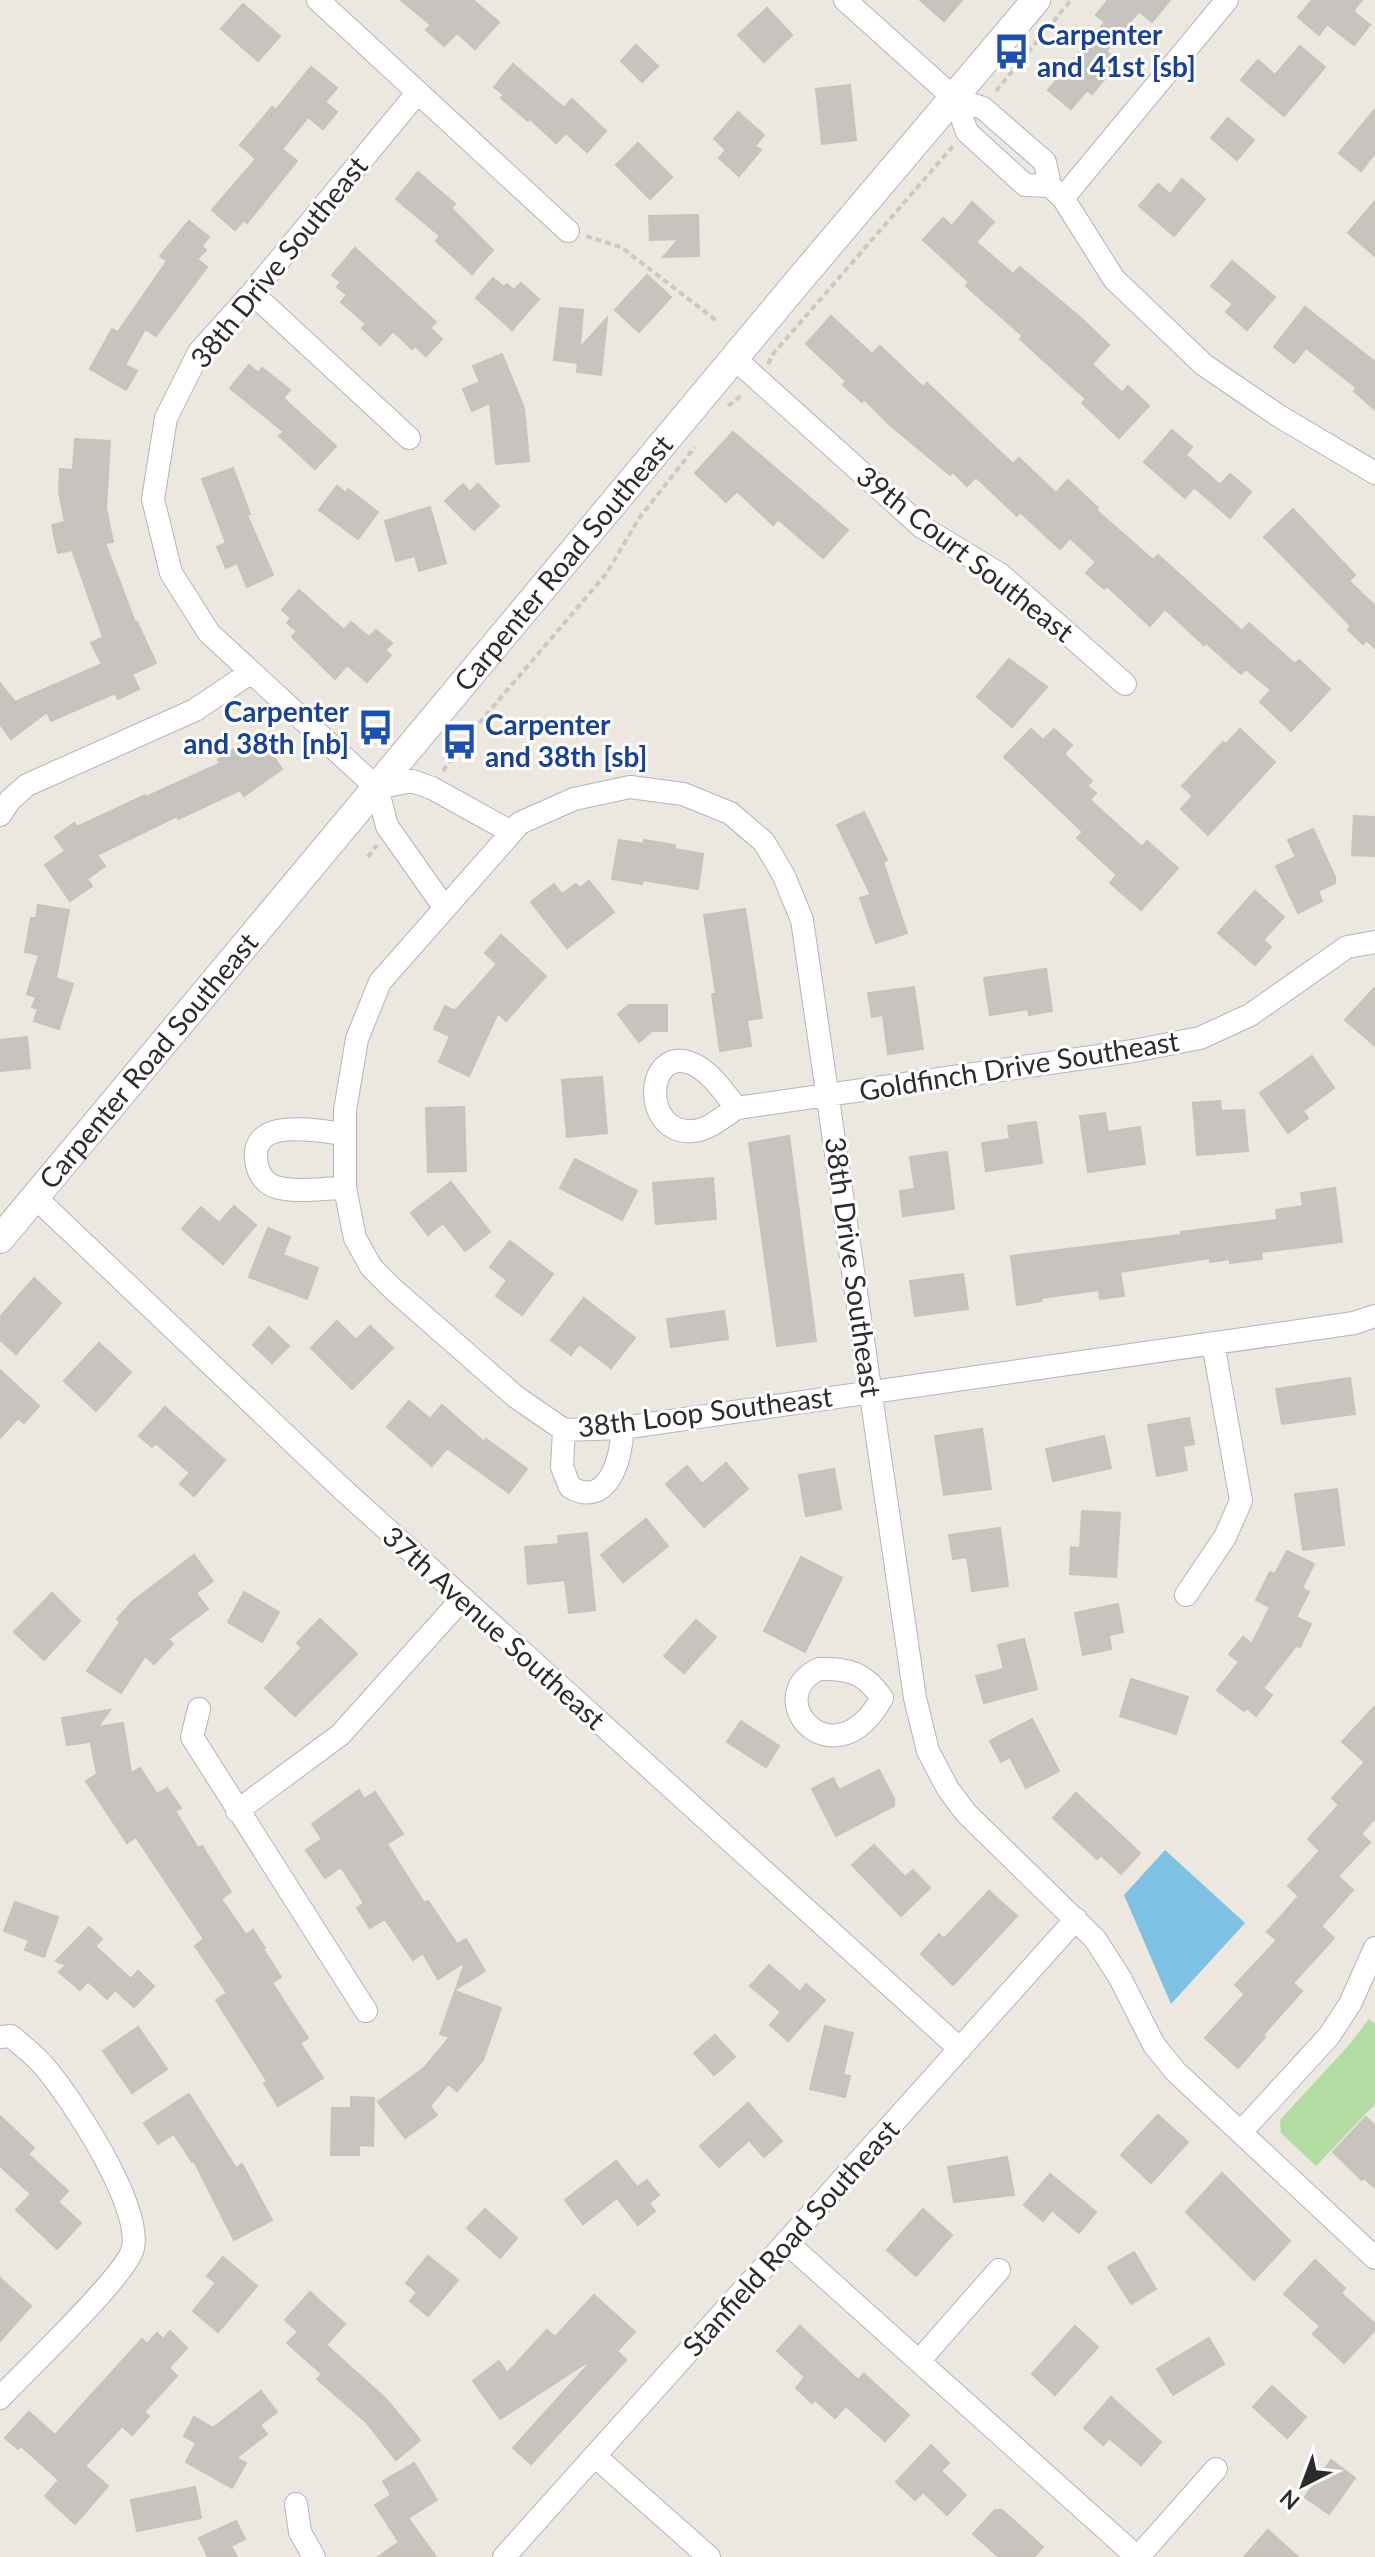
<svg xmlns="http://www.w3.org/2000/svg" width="1375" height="2557" font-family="Lato,sans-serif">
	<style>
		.green { fill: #b2dca2 }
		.water { fill: #7ec1e2 }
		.building { fill: #c7c4bf; stroke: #c7c3b9; stroke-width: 2 }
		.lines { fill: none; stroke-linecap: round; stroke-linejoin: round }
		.minor-casing { stroke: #b3b4be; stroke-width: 24 }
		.tertiary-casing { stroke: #b3b4be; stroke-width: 30 }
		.path { stroke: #c8c8c8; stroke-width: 4; stroke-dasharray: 6 4; stroke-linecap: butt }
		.minor { stroke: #fff; stroke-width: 22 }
		.tertiary { stroke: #fff; stroke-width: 28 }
		.labels { text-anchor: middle; stroke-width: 6; stroke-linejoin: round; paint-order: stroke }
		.transit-label { font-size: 28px; font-weight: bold; fill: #164399; stroke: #fff; text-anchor: start }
		.street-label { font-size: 28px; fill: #2c2c2c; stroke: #fff }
	</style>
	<rect width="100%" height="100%" fill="#ece7df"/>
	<path class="green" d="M1369 2019 1375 2024V2104L1316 2166 1281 2133 1280 2120 1350 2044Z"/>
	<path class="water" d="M1165 1850 1245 1923 1171 2004 1124 1895Z"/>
	<path class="building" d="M401 0H473L499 22 475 49 457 33 444 46 426 30 431 25Z
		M920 0H962L944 21Z
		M1108 0H1170L1152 22 1139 11 1106 51 1119 62 1092 94 1087 90 1071 109 1048 90 1105 22 1096 15Z
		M1312 0H1362L1353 11 1370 25 1354 45 1327 24 1319 35 1298 17Z
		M243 4 280 36 258 61 221 29Z
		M767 8 792 35 764 62 738 35Z
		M636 45 658 66 642 82 621 61Z
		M1300 46 1325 67 1284 116 1241 80 1258 60 1275 75Z
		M513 64 564 108 572 99 606 131 587 152 566 133 556 143 530 119 528 121 501 98 504 95 494 87Z
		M311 67 337 88 325 102 337 112 323 129 308 117 282 149 297 161 247 223 244 220 235 230 212 210 256 159 240 145 272 107 276 110Z
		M850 85 856 140 822 144 816 89Z
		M1375 109V153L1361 171 1339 153Z
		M738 112 764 135 755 146 761 150 739 176 719 158 726 150 714 139Z
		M1228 118 1254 140 1237 160 1211 138Z
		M638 143 672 177 650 199 616 165Z
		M418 172 455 204 451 208 493 250 472 274 436 241 440 236 396 199Z
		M1182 179 1205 199 1174 236 1139 206 1158 184 1170 194Z
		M1375 201V256L1348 233Z
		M972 202 994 222 976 242 1013 274 1020 267 1081 318 1109 345 1092 364 1122 393 1128 386 1149 406 1119 438 1082 403 1086 399 1020 339 1023 336 966 286 969 282 923 240 943 218 952 226Z
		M698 215 699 256 663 257 679 239 650 240 649 216Z
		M189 221 209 237 202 246 206 250 197 259 207 267 156 336 145 329 125 365 137 371 126 390 90 369 112 329 118 332 167 261 160 256Z
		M355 248 436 322 430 328 442 339 426 356 415 346 412 349 393 331 380 345 362 328 366 324 341 302 347 295 337 287 341 282 332 275Z
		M1232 261 1275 297 1247 330 1226 312 1233 304 1211 286Z
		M647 275 671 297 639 332 615 310Z
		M493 278 504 287 507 284 514 290 521 283 539 299 512 330 476 298Z
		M1305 307 1375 362V410L1354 391 1357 388 1306 348 1294 363 1274 347Z
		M560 308 583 310 580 348 607 318 601 375 577 372 578 363 554 360Z
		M831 316 872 354 880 346 923 387 927 383 1013 464 1019 458 1056 493 1068 480 1098 508 1096 510 1153 560 1158 555 1242 631 1249 623 1295 664 1299 660 1330 689 1291 731 1260 702 1271 690 1246 669 1241 674 1206 643 1204 645 1165 609 1150 626 1107 586 1104 589 1086 573 1096 562 1070 538 1060 549 1020 512 1017 516 976 477 967 486 953 472 950 475 890 425 864 399 862 402 843 385 846 381 806 344Z
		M502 354 524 408 529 461 496 464 490 403 472 411 463 389 480 382 473 366Z
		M249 365 258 373 262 368 290 390 283 398 336 446 315 469 279 436 284 432 230 388Z
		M1172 430 1192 447 1186 455 1220 485 1230 474 1251 492 1230 518 1194 487 1185 498 1144 462Z
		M733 432 848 530 823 558 778 519 773 525 737 491 726 502 695 473Z
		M75 439 110 441 106 508 113 542 105 543 135 622H137L156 663 132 674 139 689 118 699 115 693 51 721 47 712 11 739 0 724V683L15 702 102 664 91 643 103 637 72 550 58 553 52 525 65 522 59 492 60 469 73 470Z
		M233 468 250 514 247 515 273 575 247 587 237 563 226 568 217 547 226 543 202 479Z
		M463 484 470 492 478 484 499 506 474 530 445 501Z
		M337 486 346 493 348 489 378 512 358 539 319 510Z
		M430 507 446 563 419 571 415 556 396 561 385 521Z
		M1293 509 1355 575 1349 581 1375 606V648L1367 640 1363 644 1348 630 1351 626 1264 537Z
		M299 590 344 630 351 622 369 637 376 630 392 643 385 650 391 655 367 682 347 665 335 679 292 637 297 631 287 623 291 618 282 610Z
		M1009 659 1047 687 1012 727 977 697Z
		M1031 729 1043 740 1054 729 1072 745 1064 754 1092 781 1087 786 1096 793 1090 800 1142 847 1147 841 1178 868 1141 910 1110 883 1117 875 1077 838 1083 832 1004 757Z
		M1240 729 1275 762 1208 835 1181 809 1193 796 1182 786 1223 742 1226 744Z
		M238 746 245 757 255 750 259 755 268 749 282 769 244 796 240 790 178 819 177 816 97 855 105 866 87 879 92 886 70 901 45 865 65 851 55 837 74 823 77 827 145 795 146 797 221 763 218 760Z
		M864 812 887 860 883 862 907 933 876 943 860 898 871 895 837 825Z
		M1354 816 1375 817V856L1352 855Z
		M1313 829 1335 877V883L1318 891 1322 901 1298 913 1276 866 1296 857 1288 840Z
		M619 840 644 844V840L675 845V849L703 854 698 889 643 880 642 884 612 879Z
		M589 881 614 912 567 948 531 902 554 884 562 894 576 884 580 888Z
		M1255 891 1284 917 1263 940 1271 947 1255 965 1218 933Z
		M38 905 69 910 56 978 73 984 59 1029 34 1021 38 1009 32 1007 36 997 27 994 39 955 25 952 31 918H36Z
		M745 909 762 1018 747 1020 751 1046 720 1051 712 994H716L704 915Z
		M501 935 546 976 506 1021 498 1013 469 1076 439 1062 450 1036 434 1029 445 1006 455 1011 497 964 485 953Z
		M1046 969 1052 1011 1029 1015 1028 1009 990 1015 984 978Z
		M914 987 923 1049 888 1054 883 1015 872 1017 868 993Z
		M1375 987V1046L1345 1020Z
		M629 1005H667V1031H652L639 1042 618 1014Z
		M27 1037 30 1068 0 1071V1040Z
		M1312 1056 1334 1088 1303 1111 1308 1118 1288 1133 1260 1093Z
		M602 1077 607 1133 567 1137 562 1080Z
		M1220 1101 1221 1111 1244 1110 1248 1151 1197 1155 1193 1103Z
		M464 1107 466 1171 428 1172 426 1108Z
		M1105 1113 1108 1132 1140 1127 1145 1164 1088 1172 1080 1116Z
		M1036 1122 1042 1163 986 1171 982 1143 1010 1139 1008 1126Z
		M789 1136 816 1341 777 1346 749 1143Z
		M947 1152 954 1209 903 1216 900 1191 915 1189 910 1157Z
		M575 1159 637 1191 622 1220 560 1188Z
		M713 1178 716 1219 656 1224 653 1183Z
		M451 1182 490 1232 465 1251 443 1223 428 1235 411 1213Z
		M1335 1188 1342 1242 1261 1252 1262 1259 1230 1263V1259L1210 1262V1258L1120 1272 1124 1296 1100 1299 1099 1290 1041 1298 1042 1301 1017 1305 1011 1256 1181 1235V1232L1277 1220 1276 1210 1303 1206 1301 1193Z
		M234 1206 256 1225 223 1264 182 1229 201 1207 219 1223Z
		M268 1228 290 1237 283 1255 318 1268 307 1299 249 1277Z
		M510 1241 553 1274 522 1315 496 1296 507 1280 490 1267Z
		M963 1274 968 1309 915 1316 910 1281Z
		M34 1278 61 1303 16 1354 0 1340V1317Z
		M584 1298 635 1338 611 1368 579 1344 571 1355 551 1340Z
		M724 1311 728 1339 671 1347 667 1319Z
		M337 1321 356 1340 370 1326 393 1348 352 1389 311 1348Z
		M269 1327 289 1346 272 1363 253 1345Z
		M99 1343 131 1372 96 1411 64 1381Z
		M0 1370 39 1406 24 1423 18 1418 0 1438Z
		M1350 1378 1355 1414 1282 1424 1276 1389Z
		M409 1401 430 1419 442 1405 484 1442 486 1439 527 1469 509 1493 447 1448 432 1466 387 1427Z
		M165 1407 225 1460 194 1496 180 1484 190 1473 156 1443 152 1447 139 1436Z
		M1189 1418 1194 1444 1183 1446 1187 1470 1157 1476 1148 1425Z
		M982 1429 991 1489 944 1495 935 1436Z
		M1104 1436 1111 1468 1053 1481 1046 1449Z
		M726 1463 748 1489 704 1527 666 1484 687 1466 702 1484Z
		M834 1469 841 1509 806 1516 799 1475Z
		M1337 1489 1344 1545 1303 1550 1295 1494Z
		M1082 1511 1120 1513 1116 1577 1070 1574 1071 1547 1080 1548Z
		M646 1519 668 1546 623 1582 601 1555Z
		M1000 1528 1008 1586 972 1591 967 1557 953 1559 949 1535Z
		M587 1533 595 1610 569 1613 565 1580 528 1584 525 1547 559 1544 558 1536Z
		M1287 1551 1314 1564 1302 1588 1309 1592 1296 1617 1311 1624 1300 1647 1296 1646 1263 1688 1272 1695 1256 1716 1247 1708 1244 1711 1217 1690 1239 1662 1229 1654 1243 1637 1252 1644 1270 1607 1256 1600 1270 1572 1275 1574Z
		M194 1555 213 1581 196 1593 208 1609 168 1639 173 1644 154 1664 145 1656 121 1693 87 1671 120 1622 117 1619 133 1601Z
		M801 1557 842 1578 805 1652 764 1631Z
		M244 1592 279 1612 262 1642 228 1622Z
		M52 1593 80 1621 44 1660 14 1632Z
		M1118 1604 1123 1632 1109 1635 1111 1649 1083 1655 1075 1613Z
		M320 1619 357 1654 295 1716 265 1688 302 1648 297 1643Z
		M696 1620 716 1637 684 1673 664 1656Z
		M1024 1639 1037 1689 984 1703 976 1676 1004 1669 998 1645Z
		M1131 1679 1188 1697 1176 1734 1120 1716Z
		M1375 1706V1818L1361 1834 1370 1842 1338 1876 1353 1890 1321 1926 1334 1938 1293 1983 1302 1991 1263 2035 1265 2037 1238 2068 1205 2038 1245 1994 1235 1985 1277 1940 1267 1932 1299 1896 1288 1886 1320 1851 1308 1839 1339 1805 1332 1798 1365 1762 1342 1742Z
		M110 1710 98 1727 123 1723 131 1773 140 1768 157 1794 167 1788 181 1808 175 1811 198 1848 202 1846 231 1892 221 1899 246 1935 253 1930 265 1948 263 1949 281 1977 272 1983 308 2038 300 2043 323 2078 278 2106 264 2083 267 2081 216 2000 227 1993 195 1946 204 1939 136 1837 127 1843 86 1781 97 1774 90 1739 88 1742 67 1745 62 1718Z
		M1032 1719 1059 1771 1026 1788 1010 1757 1001 1762 990 1741Z
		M741 1721 779 1746 766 1767 727 1742Z
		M879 1770 894 1799V1806L836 1836 812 1789 833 1778 839 1790Z
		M359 1790 364 1799 375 1792 403 1834 387 1844 424 1903 428 1901 457 1944 466 1939 485 1971 456 1989 465 1962 438 1979 423 1953 413 1960 385 1919 370 1928 357 1908 364 1903 341 1867 325 1878 306 1850 322 1839 312 1824Z
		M1076 1793 1140 1853 1121 1874 1101 1855 1097 1859 1053 1818Z
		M874 1845 905 1877 913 1870 930 1888 901 1916 852 1865Z
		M989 1891 1017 1916 953 1985 921 1954 939 1934 944 1939Z
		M15 1902 58 1917 44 1957 25 1950 29 1940 4 1931Z
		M89 1927 102 1939 95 1946 131 1979 138 1971 154 1986 134 2007 115 1990 107 1999 88 1981 80 1990 59 1972 66 1965 56 1961Z
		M769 1965 800 1992 806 1984 825 2000 788 2041 770 2025 781 2012 750 1986Z
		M455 1991 501 2008 483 2060 457 2091 448 2084 430 2106 437 2115 405 2138 378 2102 424 2068 450 2037 440 2034Z
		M825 2026 853 2033 843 2075 850 2076 845 2097 810 2089Z
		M138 2027 167 2069 132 2093 103 2051Z
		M715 2035 735 2057 714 2075 694 2053Z
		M189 2094 236 2168 242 2164 272 2220 234 2240 194 2161 192 2162 174 2134 158 2144 144 2123Z
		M351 2097 374 2098 373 2146 359 2145V2155H331L332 2108H351Z
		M748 2103 782 2141 764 2157 749 2140 719 2167 700 2146Z
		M1158 2115 1188 2142 1151 2183 1121 2155Z
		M0 2116 34 2148 28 2154 68 2191 58 2202 81 2223 57 2249 16 2210 31 2194 0 2166Z
		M1366 2117 1375 2126V2188L1364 2178 1362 2180 1333 2152Z
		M1007 2157 1014 2195 954 2202 948 2167Z
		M616 2161 637 2187 647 2180 659 2195 649 2203 655 2211 638 2225 617 2198 583 2224 565 2200Z
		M1222 2173 1290 2241 1254 2280 1186 2212Z
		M1050 2174 1096 2212 1079 2233 1052 2210 1043 2221 1024 2205Z
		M485 2209 517 2238 500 2258 467 2228Z
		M923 2209 952 2235 916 2276 887 2250Z
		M1134 2252 1156 2289 1131 2304 1108 2267Z
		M428 2256 458 2280 428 2316 410 2301 417 2292 406 2283Z
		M223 2257 257 2286 218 2332 193 2311 216 2283 207 2276Z
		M1315 2260 1345 2288 1341 2293 1375 2324V2330L1344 2363 1313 2334 1320 2326 1284 2294Z
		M0 2278 31 2306 0 2341Z
		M310 2292 345 2324 326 2345 386 2399 420 2440 396 2460 366 2422 317 2379 322 2374 287 2343 298 2332 285 2320Z
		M594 2295 635 2332 617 2351 626 2360 531 2464 513 2448 588 2365 586 2363 500 2419 473 2381 499 2361 507 2373 547 2330 555 2337Z
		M800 2326 858 2380 864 2374 909 2415 885 2441 846 2406 835 2418 815 2400 812 2403 796 2388 805 2377 777 2351Z
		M1075 2326 1098 2347 1055 2395 1032 2374Z
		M170 2331 187 2348 169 2368 177 2376 144 2412 149 2416 132 2435 122 2426 85 2466 108 2486 75 2524 45 2496 59 2480 21 2446 18 2449 5 2438 29 2412 55 2435 142 2339 147 2344 157 2333 163 2339Z
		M1209 2338 1224 2364 1173 2395 1157 2369Z
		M1272 2386 1306 2417 1287 2438 1253 2407Z
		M261 2391 277 2412 260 2425 267 2434 236 2458 246 2463 232 2488 186 2462 196 2443 184 2436 194 2417 213 2428Z
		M1111 2397 1161 2442 1141 2465 1109 2438 1103 2445 1084 2428Z
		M931 2445 949 2463 941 2471 966 2495 947 2515 923 2492 915 2500 896 2482Z
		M1331 2460 1355 2478 1329 2514 1305 2497Z
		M414 2463 437 2500 408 2518 436 2557H378L399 2542 375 2505 391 2495 383 2481Z
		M195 2487 201 2518 137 2531 131 2500Z
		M995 2510H1002L1043 2547 1034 2557H999L973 2534Z
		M236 2521 245 2539 231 2546 237 2557H208L199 2538Z
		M1268 2530 1298 2557H1244Z"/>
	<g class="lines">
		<defs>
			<path id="minor" d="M318 0 568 231
				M845 0 955 99 983 108 1045 162 1050 186 1063 198 1114 279 1204 365 1279 416 1375 473
				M418 92 252 293 199 352 166 418 153 499 171 573 209 633 377 788 387 826 444 907
				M955 99 967 132 1025 185 1050 186
				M1063 198 1227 0
				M252 293 409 438
				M734 358 922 527 1001 575 1125 684
				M377 788 412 781 432 788 511 832
				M0 815 10 800 27 785 195 710 250 673
				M737 1108C724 1093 711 1072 693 1064 645 1043 640 1135 693 1131 709 1130 724 1116 737 1108L1133 1051 1200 1038 1250 1015 1347 947 1375 942
				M344 1134C317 1131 246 1115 257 1165 259 1175 266 1184 276 1187 296 1193 324 1188 345 1188
				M36 1198 339 1486 960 2049
				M1375 1316 1354 1323 622 1428 564 1430 516 1397 394 1290 371 1267 355 1238 345 1188V1110L357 1039 380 982 520 823 574 799 630 787 683 794 730 813 764 842 784 876 802 920 915 1698 928 1751 948 1789 966 1813 1095 1939 1120 1978 1154 2045 1176 2072 1375 2258
				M564 1430 562 1467 570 1487C608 1510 623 1456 622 1428
				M1186 1595 1225 1537 1241 1501 1213 1343
				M819 1669C849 1668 865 1673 882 1698 833 1785 759 1697 819 1669Z
				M199 1709 192 1737 366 2011
				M237 1811 340 1735 462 1599
				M0 2037 11 2036C21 2045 34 2054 43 2065 71 2097 142 2205 133 2248 128 2274 24 2372 0 2398
				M1241 2132 1329 2036 1350 2004 1375 1948
				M786 2242 1137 2557
				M919 2361 999 2270
				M596 2457 709 2557
				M296 2504 300 2532 314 2557
				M504 2557 1076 1919
				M1138 2557 1216 2469"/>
			<g id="tertiary">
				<path id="s1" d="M0 1239 801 278 1036 0"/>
			</g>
		</defs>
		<use href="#minor" class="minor-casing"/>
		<use href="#tertiary" class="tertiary-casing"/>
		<path class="path" d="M996 91 1071 0
			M586 236 621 247 717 321
			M768 364 773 354 954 145
			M728 406 743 394
			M443 771 463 742 606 574 640 517 695 447
			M368 857 377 845"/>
		<use href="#minor" class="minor"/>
		<use href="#tertiary" class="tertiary"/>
	</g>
	<defs>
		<symbol id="bus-bare" viewBox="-9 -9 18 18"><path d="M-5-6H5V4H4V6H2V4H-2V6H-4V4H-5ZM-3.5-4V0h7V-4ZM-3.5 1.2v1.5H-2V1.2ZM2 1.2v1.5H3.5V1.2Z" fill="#1a4fb4" stroke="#fff" stroke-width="2.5" paint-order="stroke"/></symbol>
	</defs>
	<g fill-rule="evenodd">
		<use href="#bus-bare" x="986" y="26" width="51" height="51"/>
		<use href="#bus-bare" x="350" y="702" width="51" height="51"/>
		<use href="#bus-bare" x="434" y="716" width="51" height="51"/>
	</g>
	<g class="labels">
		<g class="transit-label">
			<text x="1037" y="45">Carpenter<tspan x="1037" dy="32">and 41st [sb]</tspan></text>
			<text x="349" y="722" text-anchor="end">Carpenter<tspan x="349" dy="32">and 38th [nb]</tspan></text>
			<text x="485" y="735">Carpenter<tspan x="485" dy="32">and 38th [sb]</tspan></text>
		</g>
		<g class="street-label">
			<text transform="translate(279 262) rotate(-51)" y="10">38th Drive Southeast</text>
			<text transform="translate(965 554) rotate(38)" y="10">39th Court Southeast</text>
			<text dy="10" stroke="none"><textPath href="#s1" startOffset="880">Carpenter Road Southeast</textPath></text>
			<text dy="10" stroke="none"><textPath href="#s1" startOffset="232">Carpenter Road Southeast</textPath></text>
			<text transform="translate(1019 1066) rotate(-9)" y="10">Goldfinch Drive Southeast</text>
			<text transform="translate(853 1267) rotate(82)" y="10">38th Drive Southeast</text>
			<text transform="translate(705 1412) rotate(-7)" y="10">38th Loop Southeast</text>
			<text transform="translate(494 1628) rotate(42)" y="10">37th Avenue Southeast</text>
			<text transform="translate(791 2238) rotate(-48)" y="10">Stanfield Road Southeast</text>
		</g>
	</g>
	<g transform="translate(1303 2485) rotate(222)" stroke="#ffffff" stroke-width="6" paint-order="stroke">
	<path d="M0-6L14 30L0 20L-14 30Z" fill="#2c2c2c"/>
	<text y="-12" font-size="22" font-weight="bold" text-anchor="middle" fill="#2c2c2c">N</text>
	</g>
</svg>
